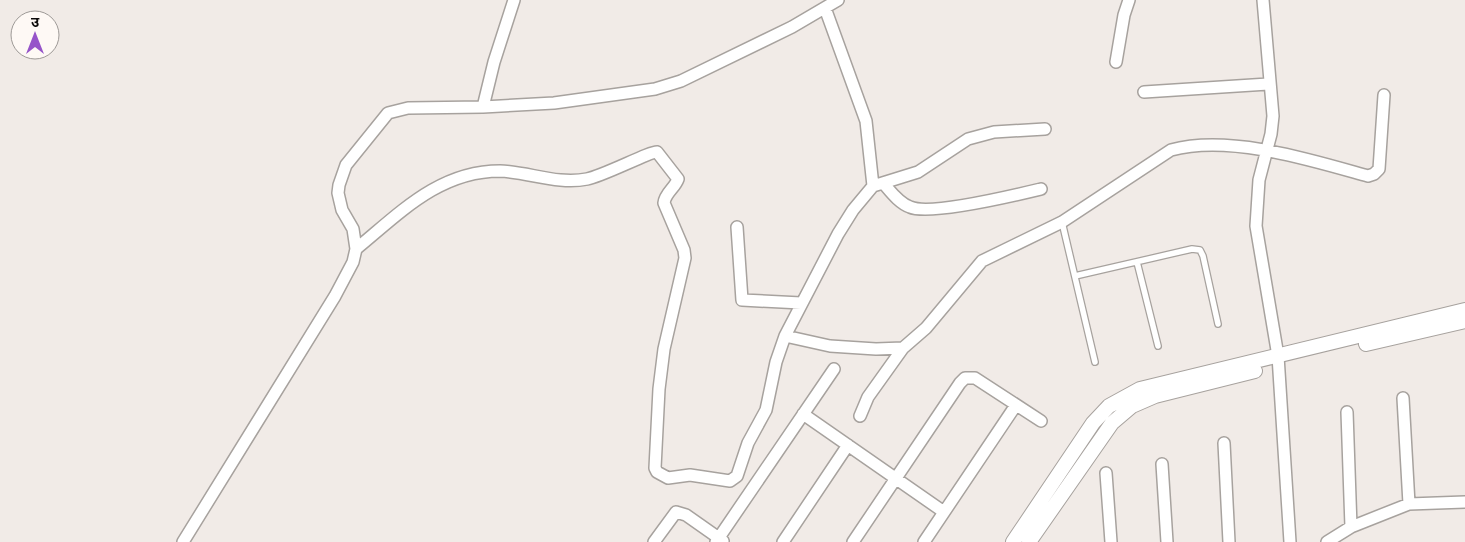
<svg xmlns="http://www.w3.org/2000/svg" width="1465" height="542" font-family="'PT Serif','Noto Sans Devanagari',serif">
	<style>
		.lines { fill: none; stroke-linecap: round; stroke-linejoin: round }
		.service-casing { stroke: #a7a29e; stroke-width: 8 }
		.minor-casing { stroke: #a7a29e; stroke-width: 14 }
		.tertiary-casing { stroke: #a7a29e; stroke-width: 16 }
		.service { stroke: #fff; stroke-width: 5.5 }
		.minor { stroke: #fff; stroke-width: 11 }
		.tertiary { stroke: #fff; stroke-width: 14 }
	</style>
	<rect width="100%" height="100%" fill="#f1ebe7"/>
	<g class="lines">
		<defs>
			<path id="service" d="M1062 222 1095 362
				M1137 262 1158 346
				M1075 276 1192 249 1200 250 1203 256 1218 324"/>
			<path id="minor" d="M1263 0 1273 116 1271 134 1259 180 1256 226 1278 356 1290 542
				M825 8 866 121 873 186
				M1116 62 1124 15 1129 0
				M1144 92 1268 84
				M483 107 494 62 514 0
				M884 184C891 192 899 203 910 207 930 216 1016 195 1041 189
				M737 227 742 300 801 303
				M356 249C400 213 439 171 500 171 529 172 558 185 587 179 603 176 651 151 657 152L678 179C675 188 665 193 664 203L684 250 685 258 664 349 659 389 655 468 657 472 668 478 690 475 730 481 737 476 748 443 766 410 776 362 785 336 838 234 853 210 873 186 918 172 968 139 994 132 1045 129
				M785 336 830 346 876 349 903 348 926 328 982 261 1062 222 1171 150C1229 134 1311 160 1368 176L1374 174 1379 169 1384 95
				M1403 398 1409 504
				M1347 412 1351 527
				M803 414 944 512
				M860 416 868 397 903 348
				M1224 443 1229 542
				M1162 464 1167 542
				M1106 473 1111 542
				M183 542 335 296 353 262 356 249 353 229 342 210 338 193 339 185 346 165 388 113 408 108 483 107 554 103 655 89 681 81 792 27 838 0
				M654 542 676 512 686 515 723 541
				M716 542 834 369
				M783 542 848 445
				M853 542 960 383 965 378H975L1041 421
				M924 542 1016 405
				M1327 542 1351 527 1409 504 1465 502"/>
			<path id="tertiary" d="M1366 344 1465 321
				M1013 542 1093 423 1109 406 1140 389 1465 310
				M1029 542 1112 423 1132 406 1155 396 1255 371"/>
		</defs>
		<use href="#service" class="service-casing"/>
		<use href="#minor" class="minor-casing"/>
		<use href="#tertiary" class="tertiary-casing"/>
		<use href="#service" class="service"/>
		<use href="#minor" class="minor"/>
		<use href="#tertiary" class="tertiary"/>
	</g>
	<g transform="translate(35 35)"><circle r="24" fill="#fef9f5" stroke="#9e9a97"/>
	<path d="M0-4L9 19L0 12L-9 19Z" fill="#9654c9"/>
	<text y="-8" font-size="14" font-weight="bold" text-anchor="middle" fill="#0d0b0a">उ</text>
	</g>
</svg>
